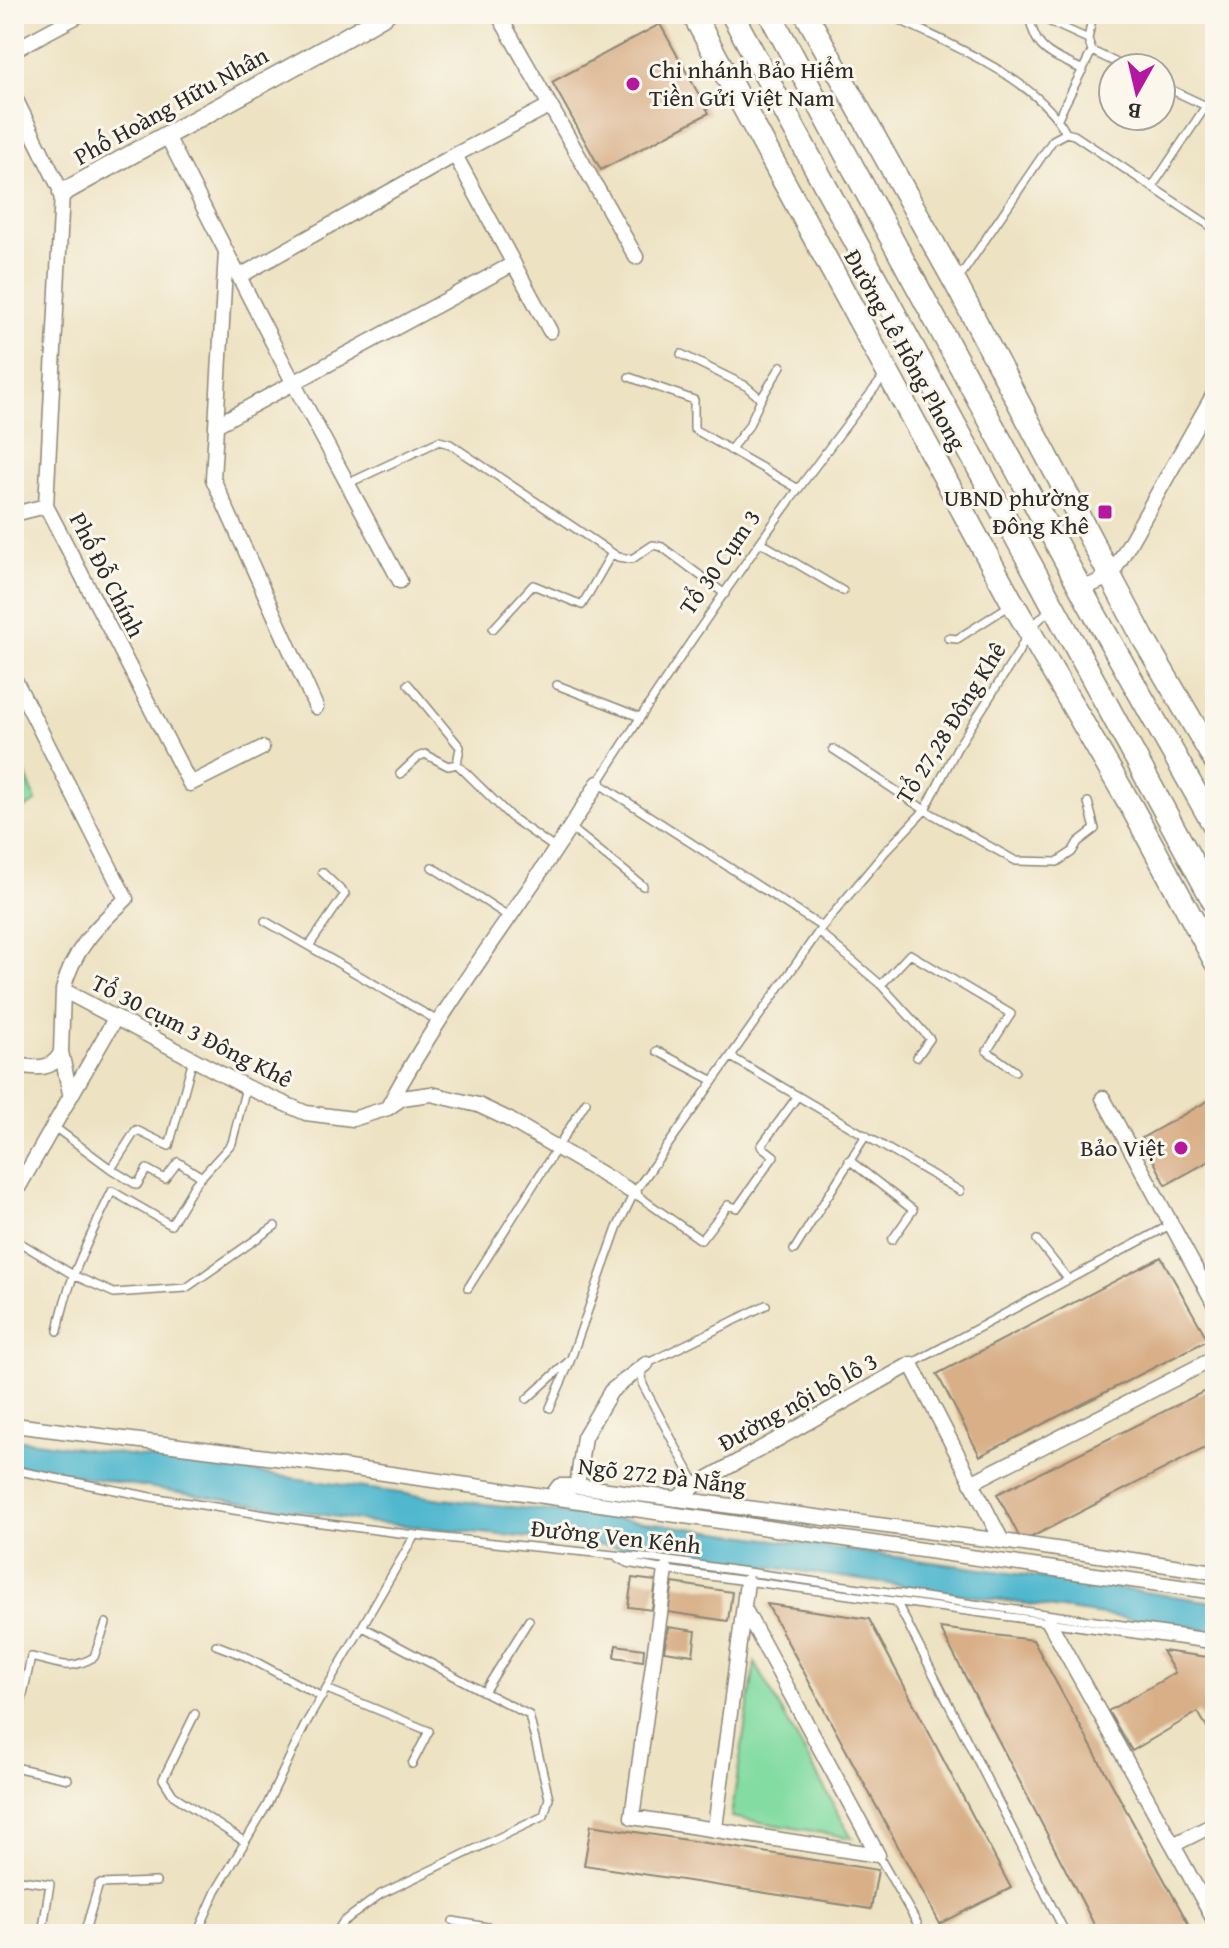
<svg xmlns="http://www.w3.org/2000/svg" width="1229" height="1948" font-family="'Gentium Book Plus',serif">
	<style>
		.green { fill: #83dca2; stroke: #578466; stroke-width: 2 }
		.water { fill: #50b7ce; stroke: #3e717c; stroke-width: 2 }
		.building { fill: #d8af87 }
		.lines { fill: none; stroke-linecap: round; stroke-linejoin: round }
		.service-casing { stroke: #8c8676; stroke-width: 10 }
		.minor-casing { stroke: #8c8676; stroke-width: 17 }
		.tertiary-casing { stroke: #8c8676; stroke-width: 21 }
		.primary-casing { stroke: #8c8676; stroke-width: 25 }
		.service { stroke: #fff; stroke-width: 7 }
		.minor { stroke: #fff; stroke-width: 14 }
		.tertiary { stroke: #fff; stroke-width: 18 }
		.primary { stroke: #fff; stroke-width: 22 }
		.poi-dot { fill: #b5179e; stroke: #fbf7ec; stroke-width: 3 }
		.labels { text-anchor: middle; stroke-width: 6; stroke-linejoin: round; paint-order: stroke }
		.poi-label { font-size: 24px; fill: #2b2b2b; stroke: #fbf7ec; text-anchor: end }
		.street-label { font-size: 24px; fill: #2b2b2b; stroke: #fbf7ec }
	</style>
	<rect width="100%" height="100%" fill="#fbf7ec"/>
	<filter id="ink" filterUnits="userSpaceOnUse"><feTurbulence type="fractalNoise" baseFrequency=".0125" numOctaves="2"/><feDisplacementMap in="SourceGraphic" scale="16" xChannelSelector="R" yChannelSelector="G"/><feConvolveMatrix kernelMatrix="1 2 1 2 8 2 1 2 1" color-interpolation-filters="sRGB"/></filter>
	<filter id="wash" filterUnits="userSpaceOnUse"><feTurbulence type="fractalNoise" baseFrequency=".006" numOctaves="4" result="noise"/><feDisplacementMap in="SourceGraphic" scale="32" xChannelSelector="R" yChannelSelector="G"/><feGaussianBlur stdDeviation="1.8" result="paint"/><feColorMatrix in="noise" values="0 0 0 0 0 0 0 0 0 0 0 0 0 0 0 0 0 1.4 0 .05"/><feComposite in="paint" operator="in"/></filter>
	<g filter="url(#wash)">
		<rect width="100%" height="100%" fill="#ede2c2"/>
		<path class="green" d="M14 743 36 802 14 814Z
			M755 1663 852 1838 731 1817Z"/>
		<path class="water" d="M14 1439 442 1499 661 1524 1215 1602V1631L653 1550 369 1522 14 1466Z"/>
		<g id="blocks">
			<path class="building" d="M660 24 709 113 601 170 552 82Z
				M1215 1097V1158L1166 1185 1142 1138Z
				M1161 1257 1208 1340 980 1456 937 1374Z
				M1215 1386V1443L1022 1542 997 1494Z
				M632 1578 656 1581 652 1610 628 1607Z
				M673 1583 732 1592 728 1621 668 1612Z
				M767 1604 869 1619 1011 1888 940 1924Z
				M668 1627 696 1631 693 1655 664 1651Z
				M940 1628 1033 1640 1194 1934H1099Z
				M616 1645 644 1649 643 1661 614 1657Z
				M1162 1651 1215 1658V1741L1198 1712 1132 1751 1108 1711 1175 1673Z
				M591 1825 878 1870 871 1909 584 1865Z"/>
		</g>
	</g>
	<g filter="url(#ink)">
		<use href="#blocks" fill-opacity="0" stroke="#8c8676" stroke-width="2"/>
		<g class="lines">
			<defs>
				<path id="service" d="M887 14C942 41 1037 77 1066 133L1074 135 1215 229
					M1029 14C1035 53 1051 54 1083 70
					M1033 14 1088 39 1092 51 1127 68
					M1088 39 1093 14
					M1058 118 1092 51
					M1152 187 1206 106 1161 85
					M959 278 1053 140 1066 133
					M681 354 746 386 761 399
					M629 377 694 400V429L797 488
					M730 450 748 427 761 399 781 366
					M349 483 439 441 450 444 618 557 632 559 653 545 662 547 725 594
					M760 542 843 591
					M493 629 533 585 582 605 612 553
					M948 638 957 639 1012 604
					M408 684 460 747 457 764 512 818 556 849
					M557 685 640 717
					M833 749 925 810 1016 861 1057 862 1072 852 1078 842 1095 829 1088 802
					M400 774 418 757 425 754 448 766 457 764
					M571 828 643 886
					M432 867 508 916
					M265 921 438 1021
					M822 927 598 783C687 643 782 506 885 375
					M819 932 881 985 930 1039 917 1057
					M309 946 345 894 322 872
					M881 985 910 954 1011 1014 987 1051 1015 1071
					M657 1051 712 1080
					M731 1057 960 1191
					M53 1126 111 1169 136 1130 169 1146 193 1059
					M849 1160 913 1210 892 1240
					M111 1169 137 1185 147 1169 165 1179 178 1162 202 1177
					M634 1193 701 1240 728 1205 737 1208 774 1156 761 1146 797 1097
					M14 1239 75 1276 114 1293 186 1288 275 1226
					M1037 1240 1068 1279
					M794 1250 866 1135
					M468 1288 586 1102
					M58 1331C66 1282 91 1235 112 1191L171 1225 195 1184 232 1143 246 1087
					M911 1364 1172 1224
					M527 1399 570 1360
					M550 1408 569 1364 617 1228 634 1193 822 927 885 852 925 810 957 748 1018 653 1029 630 1051 608
					M14 1470 151 1497 298 1520 415 1535 655 1559 1215 1638
					M696 1485 643 1385 642 1374 646 1364 766 1305
					M618 1558 627 1563 666 1570 1215 1645
					M897 1603 1066 1934
					M363 1627 484 1692 529 1620
					M216 1645 245 1656 322 1697
					M327 1689 429 1731 412 1764
					M195 1714 163 1779 173 1795 245 1842
					M14 1737 31 1657C59 1663 68 1672 94 1657L106 1623
					M14 1767 68 1779
					M878 1855 917 1923
					M14 1879 50 1884 42 1934
					M453 1921 527 1934
					M84 1934 99 1884 156 1882
					M197 1934 216 1891 267 1805 305 1725 415 1535
					M335 1934 343 1922 381 1894 544 1816 549 1798 529 1715 484 1692"/>
				<path id="minor" d="M498 14 636 257
					M14 50 81 14
					M14 96 62 193 46 506 190 784 262 748
					M166 134 294 384 400 581
					M455 155 550 331
					M226 252 213 479 316 707
					M240 276 455 155 549 106
					M216 425 513 264
					M14 514 46 506
					M1082 589 1111 576 1215 392
					M14 678 126 899C97 926 72 951 63 990L246 1087 306 1113 353 1119 388 1108 402 1098 431 1094 478 1105 508 1119 634 1193
					M61 1052 70 1093
					M14 1065C32 1067 52 1073 61 1052L63 990
					M1103 1098 1215 1305
					M389 1105C450 992 532 893 598 783
					M14 1195 116 1017
					M14 1425 314 1463 551 1497 559 1486H577L1002 1541 1215 1572
					M971 1483 1215 1358
					M577 1486 584 1437 611 1391 646 1364
					M551 1497 1215 1592
					M676 1499 696 1485 911 1364 1002 1541
					M666 1570 632 1817 878 1855
					M745 1610 878 1855
					M1049 1622 1173 1845 1215 1824
					M715 1828 747 1582
					M1173 1845 1215 1922"/>
				<path id="tertiary" d="M62 193C169 132 279 77 386 14"/>
				<path id="primary" d="M693 14 1010 598 1131 806 1215 961
					M732 14 1215 904
					M770 14 1089 604 1215 827
					M806 14 956 284 1143 638 1215 761"/>
			</defs>
			<use href="#service" class="service-casing"/>
			<use href="#minor" class="minor-casing"/>
			<use href="#tertiary" class="tertiary-casing"/>
			<use href="#primary" class="primary-casing"/>
			<use href="#service" class="service"/>
			<use href="#minor" class="minor"/>
			<use href="#tertiary" class="tertiary"/>
			<use href="#primary" class="primary"/>
		</g>
	</g>
	<g class="poi-dot">
		<circle cx="633" cy="84" r="8"/>
		<rect x="1097" y="504" width="16" height="16" rx="4"/>
		<circle cx="1181" cy="1148" r="8"/>
	</g>
	<g class="labels">
		<g class="poi-label">
			<text x="649" y="78" text-anchor="start">Chi nhánh Bảo Hiểm<tspan x="649" dy="28">Tiền Gửi Việt Nam</tspan></text>
			<text x="1089" y="506">UBND phường<tspan x="1089" dy="28">Đông Khê</tspan></text>
			<text x="1165" y="1156">Bảo Việt</text>
		</g>
		<g class="street-label">
			<text transform="translate(171 106) rotate(-29)" y="8">Phố Hoàng Hữu Nhân</text>
			<text transform="translate(905 350) rotate(61)" y="8">Đường Lê Hồng Phong</text>
			<text transform="translate(720 562) rotate(-55)" y="8">Tổ 30 Cụm 3</text>
			<text transform="translate(107 575) rotate(63)" y="8">Phố Đỗ Chính</text>
			<text transform="translate(951 723) rotate(-58)" y="8">Tổ 27,28 Đông Khê</text>
			<text transform="translate(192 1031) rotate(27)" y="8">Tổ 30 cụm 3 Đông Khê</text>
			<text transform="translate(798 1402) rotate(-29)" y="8">Đường nội bộ lô 3</text>
			<text transform="translate(662 1476) rotate(7)" y="8">Ngõ 272 Đà Nẵng</text>
			<text transform="translate(616 1537) rotate(6)" y="8">Đường Ven Kênh</text>
		</g>
	</g>
	<rect width="1229" height="1948" fill="none" stroke="#fbf7ec" stroke-width="48"/>
	<g transform="translate(1137 92) rotate(188)"><circle r="38" fill="#fbf7ec" stroke="#a8a59f" stroke-width="2"/>
	<path d="M0-6L14 30L0 20L-14 30Z" fill="#b5179e"/>
	<text y="-12" font-size="22" font-weight="bold" text-anchor="middle" fill="#2b2b2b">B</text>
	</g>
</svg>
